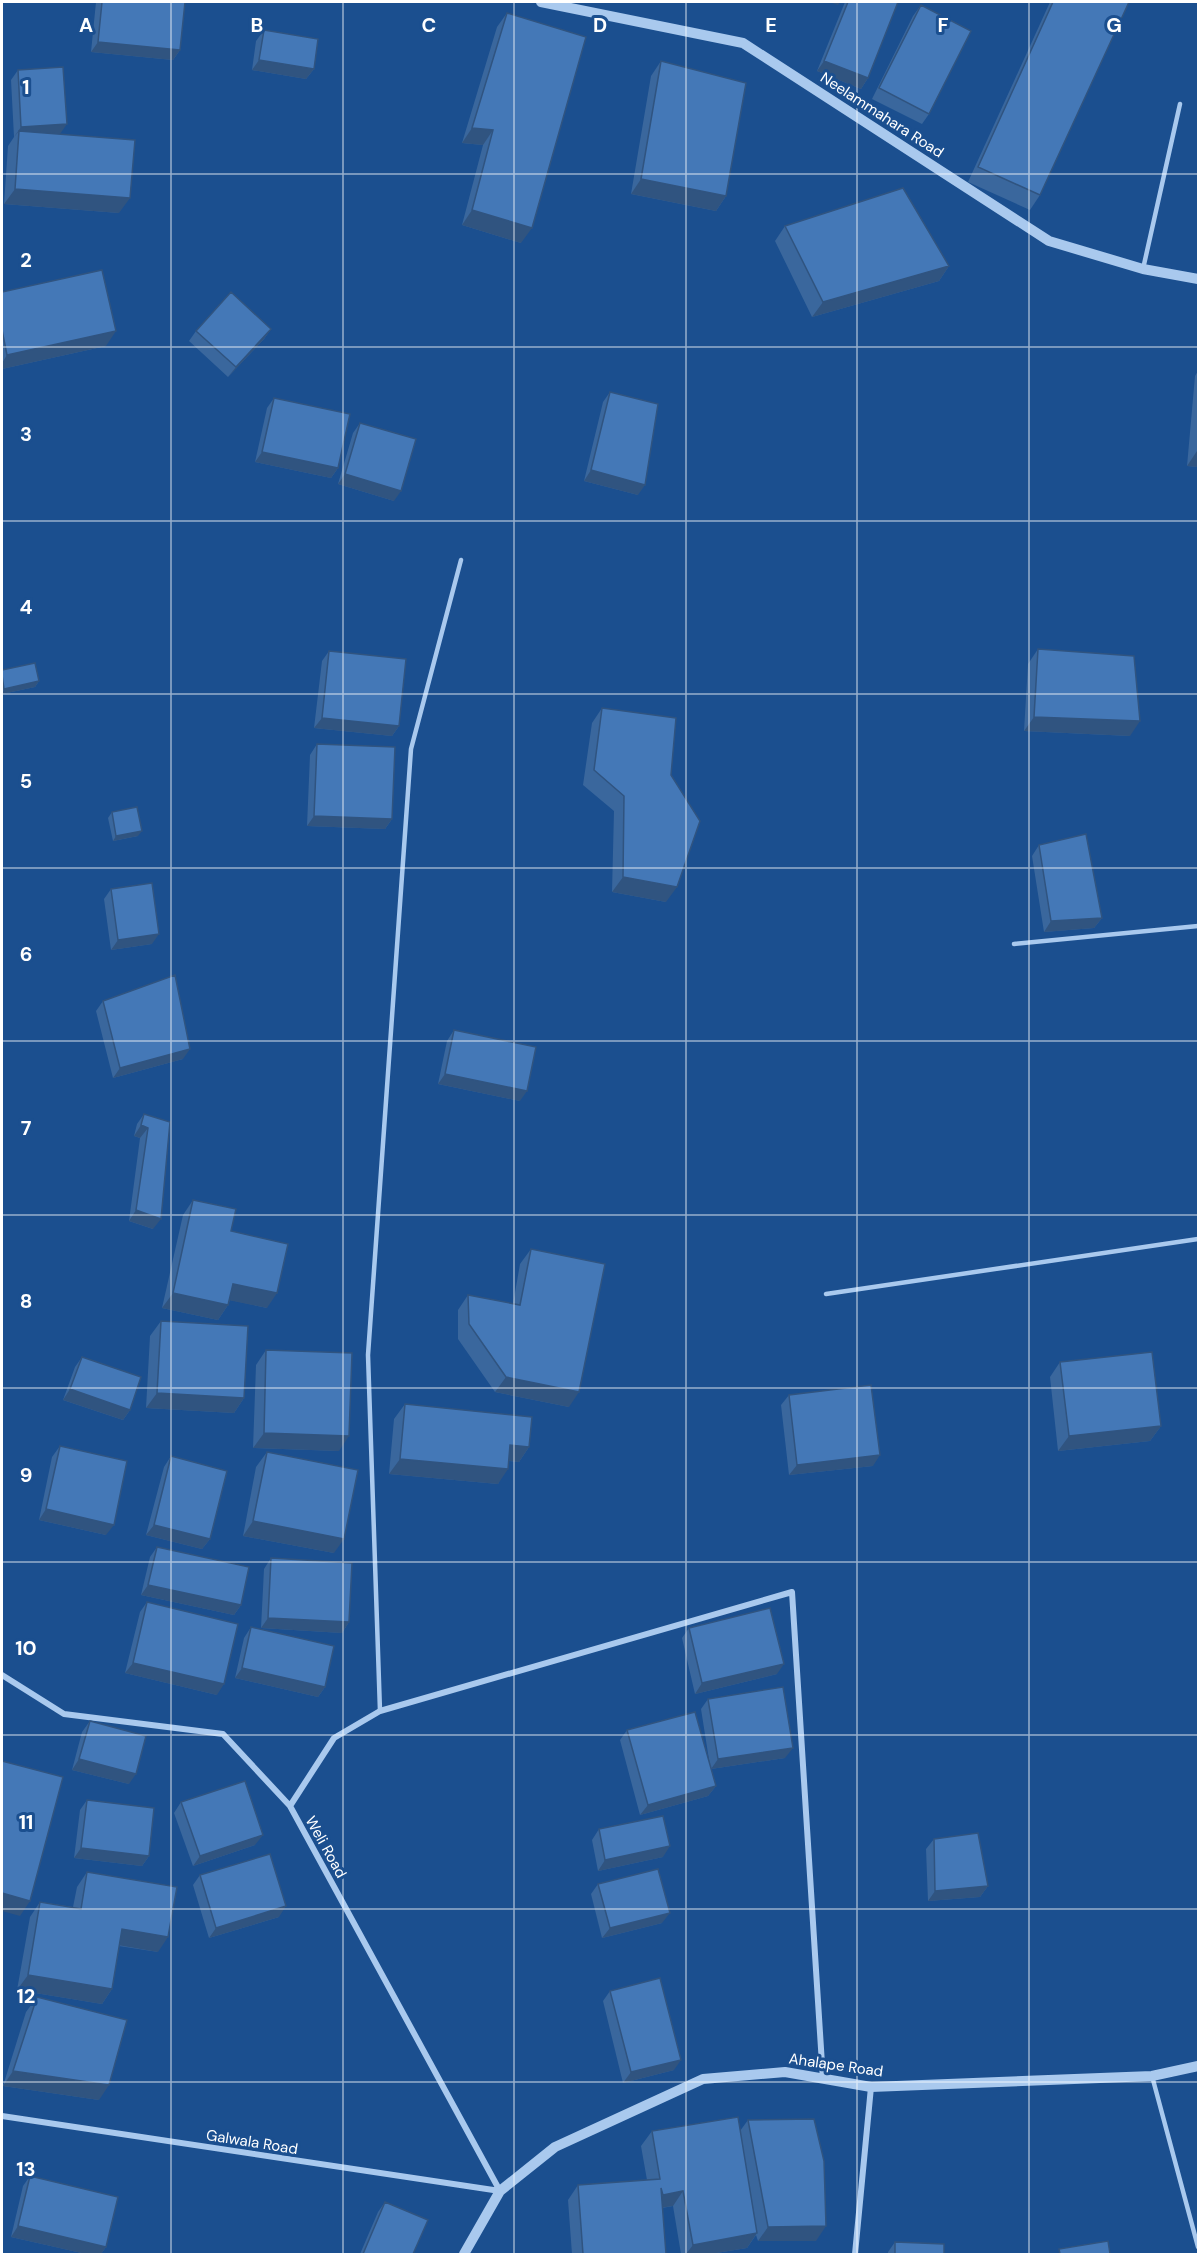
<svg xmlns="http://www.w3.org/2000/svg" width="1200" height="2256" font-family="'DM Sans',sans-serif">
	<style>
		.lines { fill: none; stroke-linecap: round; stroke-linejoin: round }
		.service { stroke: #a9c9ee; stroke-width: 4.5 }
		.minor { stroke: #a9c9ee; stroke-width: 6 }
		.tertiary { stroke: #a9c9ee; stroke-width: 10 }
		.wall { fill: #3a679d }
		.shaded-wall { fill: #305480 }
		.building { fill: #4478b7; stroke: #305480; stroke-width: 1.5 }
		.grid { fill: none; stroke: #fff; stroke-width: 1.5; stroke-opacity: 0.55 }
		.labels { text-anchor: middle; stroke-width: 6; stroke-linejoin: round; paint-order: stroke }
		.street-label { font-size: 15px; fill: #fff; stroke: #1b4f8f }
		.grid-label { font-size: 20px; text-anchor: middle; font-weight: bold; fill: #fff; stroke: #1b4f8f; stroke-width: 6; stroke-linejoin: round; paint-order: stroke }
	</style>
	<rect width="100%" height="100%" fill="#1b4f8f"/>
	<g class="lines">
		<path class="service" d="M1143 269 1180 104
			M1014 944 1198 926
			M826 1294 1198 1239
			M380 1711 368 1355 411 749 461 560
			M1152 2076 1198 2247"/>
		<path class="minor" d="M2 1675 64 1714 223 1734 290 1806 500 2191
			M290 1806 334 1738 380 1711 792 1592 823 2080
			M2 2116 500 2191
			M855 2254 871 2087"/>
		<path class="tertiary" d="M541 2 743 43 1049 241 1143 269 1198 279
			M464 2254 500 2191 555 2147 703 2079 785 2072 871 2087 1152 2076 1198 2066"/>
	</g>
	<path class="wall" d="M96 2H185L180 50 173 60 91 52Z
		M845 2H898L868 78 861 89 817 71Z
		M1050 2H1129L1040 195 1030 210 968 182Z
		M921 5 929 114 922 124 872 99 913 16Z
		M507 13 521 243 462 225 483 145 462 143 497 27Z
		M264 30 314 69 306 79 252 70 256 41Z
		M661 61 726 196 716 211 631 194 651 76Z
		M18 70 60 134 119 213 4 204 8 146 14 137 11 80Z
		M785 226 949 266 939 281 812 317 775 241Z
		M2 292 106 346 2 369Z
		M271 329 264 339 228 377 189 341 196 331Z
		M1198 371V467L1187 466 1195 376Z
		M610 392 638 495 584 481 603 402Z
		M274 398 338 468 331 478 255 462 267 408Z
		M360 423 394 501 338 484 353 433Z
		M1038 649 1130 736 1024 731 1028 664Z
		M329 651 399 726 392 736 314 728 322 661Z
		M2 670 39 681 35 687 2 694Z
		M602 708 671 775 666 902 612 892 614 811 583 785 592 723Z
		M317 744 392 819 385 829 307 826 310 755Z
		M112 812 138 836 113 841 108 818Z
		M1039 845 1102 918 1094 928 1044 932 1032 856Z
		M111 889 152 944 111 950 104 899Z
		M103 1001 183 1059 113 1078 96 1011Z
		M454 1030 520 1101 438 1084 447 1041Z
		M144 1114 170 1122 153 1229 129 1221 140 1138 134 1136 137 1124Z
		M193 1200 231 1231 267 1308 230 1300 228 1305 218 1320 162 1308 183 1215Z
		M531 1249 569 1407 495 1392 458 1339V1310L468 1295 513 1304 520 1264Z
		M161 1321 244 1398 234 1413 146 1408 150 1336Z
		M266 1350 339 1451 253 1448 256 1365Z
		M82 1357 130 1410 123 1420 63 1400 75 1367Z
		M1060 1362 1161 1426 1150 1441 1058 1451 1050 1377Z
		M789 1395 873 1466 789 1475 781 1405Z
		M405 1404 529 1447 519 1462 509 1461 498 1484 389 1474 394 1419Z
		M60 1446 106 1535 39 1520 52 1457Z
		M267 1452 334 1553 243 1536 256 1467Z
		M171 1456 210 1539 202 1549 146 1535 164 1467Z
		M157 1547 241 1605 234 1615 141 1595 150 1557Z
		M271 1558 349 1622 342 1633 261 1628 264 1569Z
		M147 1602 217 1695 125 1673 140 1612Z
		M251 1627 325 1687 318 1697 235 1678 244 1638Z
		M689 1628 777 1674 695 1694 682 1638Z
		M708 1699 785 1758 711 1769 716 1786 708 1796 640 1815 620 1740 627 1730 710 1766 701 1709Z
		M90 1721 129 1784 72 1770 82 1732Z
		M87 1800 149 1856 142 1866 74 1858 80 1810Z
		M181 1802 255 1845 193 1866 174 1813Z
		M599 1829 663 1857 598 1871 592 1840Z
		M934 1839 988 1886 980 1897 928 1901 926 1849Z
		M87 1872 158 1952 119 1946 112 1989 102 2004 17 1990 30 1917 40 1902 73 1907 77 1887Z
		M200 1875 279 1917 209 1938 193 1885Z
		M598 1884 662 1923 602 1938 591 1894Z
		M610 1991 674 2070 623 2083 603 2001Z
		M37 1997 99 2100 3 2086 26 2012Z
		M748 2120 816 2241H758L756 2235 747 2248 710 2254H681L673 2206 662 2208 666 2254H572L568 2200 578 2185 647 2180 641 2146 652 2131H740Z
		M30 2176 106 2247 101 2254H86L11 2237 23 2186Z
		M385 2202 413 2254H360L378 2212Z
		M895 2242 944 2254H888V2252Z"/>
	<path class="shaded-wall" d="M829 2H840L838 5Z
		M98 42 180 50 173 60 91 52Z
		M259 60 314 69 306 79 252 70Z
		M824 61 868 78 861 89 817 71Z
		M67 124 60 134 19 131 14 137 21 127Z
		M472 128 493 130 483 145 462 143Z
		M641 179 726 196 716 211 631 194Z
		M15 189 130 198 119 213 4 204Z
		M472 210 532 228 521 243 462 225Z
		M949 266 939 281 812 317 823 302Z
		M271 329 264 339 228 377 236 367Z
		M116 331 106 346 2 369V363L7 355Z
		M1197 451H1198V467L1187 466Z
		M262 452 338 468 331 478 255 462Z
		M591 470 645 485 638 495 584 481Z
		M345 474 401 491 394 501 338 484Z
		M39 681 35 687 2 694 4 689Z
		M1034 717 1140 721 1130 736 1024 731Z
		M322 718 399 726 392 736 314 728Z
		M314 816 392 819 385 829 307 826Z
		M142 831 138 836 113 841 116 836Z
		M623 877 677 887 666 902 612 892Z
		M1102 918 1094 928 1044 932 1051 921Z
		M159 934 152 944 111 950 118 940Z
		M190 1049 183 1059 113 1078 120 1068Z
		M445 1074 527 1091 520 1101 438 1084Z
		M141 1125 148 1128 140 1138 134 1136Z
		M136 1210 161 1219 153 1229 129 1221Z
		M233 1284 277 1293 267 1308 223 1299Z
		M173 1293 228 1305 218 1320 162 1308Z
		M506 1377 579 1392 569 1407 495 1392Z
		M70 1389 130 1410 123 1420 63 1400Z
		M157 1393 244 1398 234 1413 146 1408Z
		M1161 1426 1150 1441 1058 1451 1069 1436Z
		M264 1433 349 1436 339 1451 253 1448Z
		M510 1445 529 1447 519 1462 500 1460Z
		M880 1455 873 1466 789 1475 797 1465Z
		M400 1459 508 1469 498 1484 389 1474Z
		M46 1509 114 1525 106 1535 39 1520Z
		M253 1521 344 1539 334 1553 243 1536Z
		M154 1525 210 1539 202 1549 146 1535Z
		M148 1585 241 1605 234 1615 141 1595Z
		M268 1618 349 1622 342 1633 261 1628Z
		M133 1663 224 1684 217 1695 125 1673Z
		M784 1664 777 1674 695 1694 702 1683Z
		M242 1668 325 1687 318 1697 235 1678Z
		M793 1748 785 1758 711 1769 718 1759Z
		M79 1759 136 1774 129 1784 72 1770Z
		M716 1786 708 1796 640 1815 648 1805Z
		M263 1835 255 1845 193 1866 200 1856Z
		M670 1846 663 1857 598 1871 605 1860Z
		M81 1848 149 1856 142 1866 74 1858Z
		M988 1886 980 1897 928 1901 935 1891Z
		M2 1893 30 1901 20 1916 2 1911Z
		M286 1906 279 1917 209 1938 216 1928Z
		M670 1913 662 1923 602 1938 610 1928Z
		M122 1929 168 1937 158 1952 112 1944Z
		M28 1975 112 1989 102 2004 17 1990Z
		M681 2060 674 2070 623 2083 631 2072Z
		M13 2071 109 2085 99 2100 3 2086Z
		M683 2191 673 2206 652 2209 663 2195Z
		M18 2226 106 2247 101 2254H86L11 2237Z
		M826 2226 816 2241H758L768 2227Z
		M757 2233 747 2248 710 2254H686L693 2245Z"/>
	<path class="building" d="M102 2H185L180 50 98 42Z
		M848 2H898L868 78 824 61Z
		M1053 2H1129L1040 195 978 167Z
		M921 5 971 31 929 114 879 88Z
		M507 13 586 37 532 228 472 210 493 130 472 128Z
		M264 30 318 39 314 69 259 60Z
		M661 61 746 83 726 196 641 179Z
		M63 67 67 124 21 127 18 70Z
		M19 131 135 140 130 198 15 189Z
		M903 188 949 266 823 302 785 226Z
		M102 270 116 331 7 355 2 330V292Z
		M231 292 271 329 236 367 196 331Z
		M610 392 658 404 645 485 591 470Z
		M274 398 350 414 338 468 262 452Z
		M360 423 416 439 401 491 345 474Z
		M1038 649 1134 656 1140 721 1034 717Z
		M329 651 406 659 399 726 322 718Z
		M35 663 39 681 4 689 2 675V670Z
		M602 708 676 718 671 775 700 821 677 887 623 877 624 796 594 770Z
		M317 744 395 747 392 819 314 816Z
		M137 807 142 831 116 836 112 812Z
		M1086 834 1102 918 1051 921 1039 845Z
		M152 883 159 934 118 940 111 889Z
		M175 975 190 1049 120 1068 103 1001Z
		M454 1030 536 1047 527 1091 445 1074Z
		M144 1114 170 1122 161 1219 136 1210 148 1128 141 1125Z
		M193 1200 236 1209 231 1231 288 1244 277 1293 233 1284 228 1305 173 1293Z
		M531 1249 605 1264 579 1392 506 1377 469 1324 468 1295 520 1305Z
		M161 1321 248 1326 244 1398 157 1393Z
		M266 1350 352 1353 349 1436 264 1433Z
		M1152 1352 1161 1426 1069 1436 1060 1362Z
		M82 1357 141 1377 130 1410 70 1389Z
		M871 1385 880 1455 797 1465 789 1395Z
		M405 1404 532 1417 529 1447 510 1445 508 1469 400 1459Z
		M60 1446 127 1461 114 1525 46 1509Z
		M267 1452 358 1470 344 1539 253 1521Z
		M171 1456 227 1471 210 1539 154 1525Z
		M157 1547 249 1567 241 1605 148 1585Z
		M271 1558 352 1563 349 1622 268 1618Z
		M147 1602 238 1624 224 1684 133 1663Z
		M770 1608 784 1664 702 1683 689 1628Z
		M251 1627 334 1646 325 1687 242 1668Z
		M783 1687 793 1748 718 1759 708 1699Z
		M695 1712 716 1786 648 1805 627 1730Z
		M90 1721 146 1736 136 1774 79 1759Z
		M2 1761 63 1777 30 1901 2 1893Z
		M245 1781 263 1835 200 1856 181 1802Z
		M87 1800 154 1808 149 1856 81 1848Z
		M663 1816 670 1846 605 1860 599 1829Z
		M978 1833 988 1886 935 1891 934 1839Z
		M270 1854 286 1906 216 1928 200 1875Z
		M658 1869 670 1913 610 1928 598 1884Z
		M87 1872 177 1887 168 1937 122 1929 112 1989 28 1975 40 1902 81 1909Z
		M660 1978 681 2060 631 2072 610 1991Z
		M37 1997 127 2020 109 2085 13 2071Z
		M738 2117 757 2233 693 2245 683 2191 663 2195 661 2188 666 2254H583L578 2185 660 2179 652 2131Z
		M814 2119 824 2161 826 2226 768 2227 748 2120Z
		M30 2176 118 2197 106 2247 18 2226Z
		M385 2202 428 2220 413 2254H363Z
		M1108 2241 1110 2254H1060L1059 2249Z
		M895 2242 944 2244V2254H895Z"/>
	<path class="grid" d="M171 2V2254M343 2V2254M514 2V2254M686 2V2254M857 2V2254M1029 2V2254M2 174H1198M2 347H1198M2 521H1198M2 694H1198M2 868H1198M2 1041H1198M2 1215H1198M2 1388H1198M2 1562H1198M2 1735H1198M2 1909H1198M2 2082H1198"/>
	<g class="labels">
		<g class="street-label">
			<text transform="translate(882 115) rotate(33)" y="5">Neelammahara Road</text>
			<text transform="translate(326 1847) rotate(61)" y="5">Weli Road</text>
			<text transform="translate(836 2065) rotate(8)" y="5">Ahalape Road</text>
			<text transform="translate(252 2142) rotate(9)" y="5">Galwala Road</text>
		</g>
	</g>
	<g class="grid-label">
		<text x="86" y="32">A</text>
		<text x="257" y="32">B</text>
		<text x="429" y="32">C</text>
		<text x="600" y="32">D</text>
		<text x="771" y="32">E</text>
		<text x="943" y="32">F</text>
		<text x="1114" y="32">G</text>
		<text x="26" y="94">1</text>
		<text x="26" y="267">2</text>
		<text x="26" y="441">3</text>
		<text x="26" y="614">4</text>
		<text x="26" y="788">5</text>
		<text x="26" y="961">6</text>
		<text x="26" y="1135">7</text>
		<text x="26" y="1308">8</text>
		<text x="26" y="1482">9</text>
		<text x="26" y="1655">10</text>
		<text x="26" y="1829">11</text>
		<text x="26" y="2003">12</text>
		<text x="26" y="2176">13</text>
	</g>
	<rect width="1200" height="2256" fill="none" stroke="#ffffff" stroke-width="6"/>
</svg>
